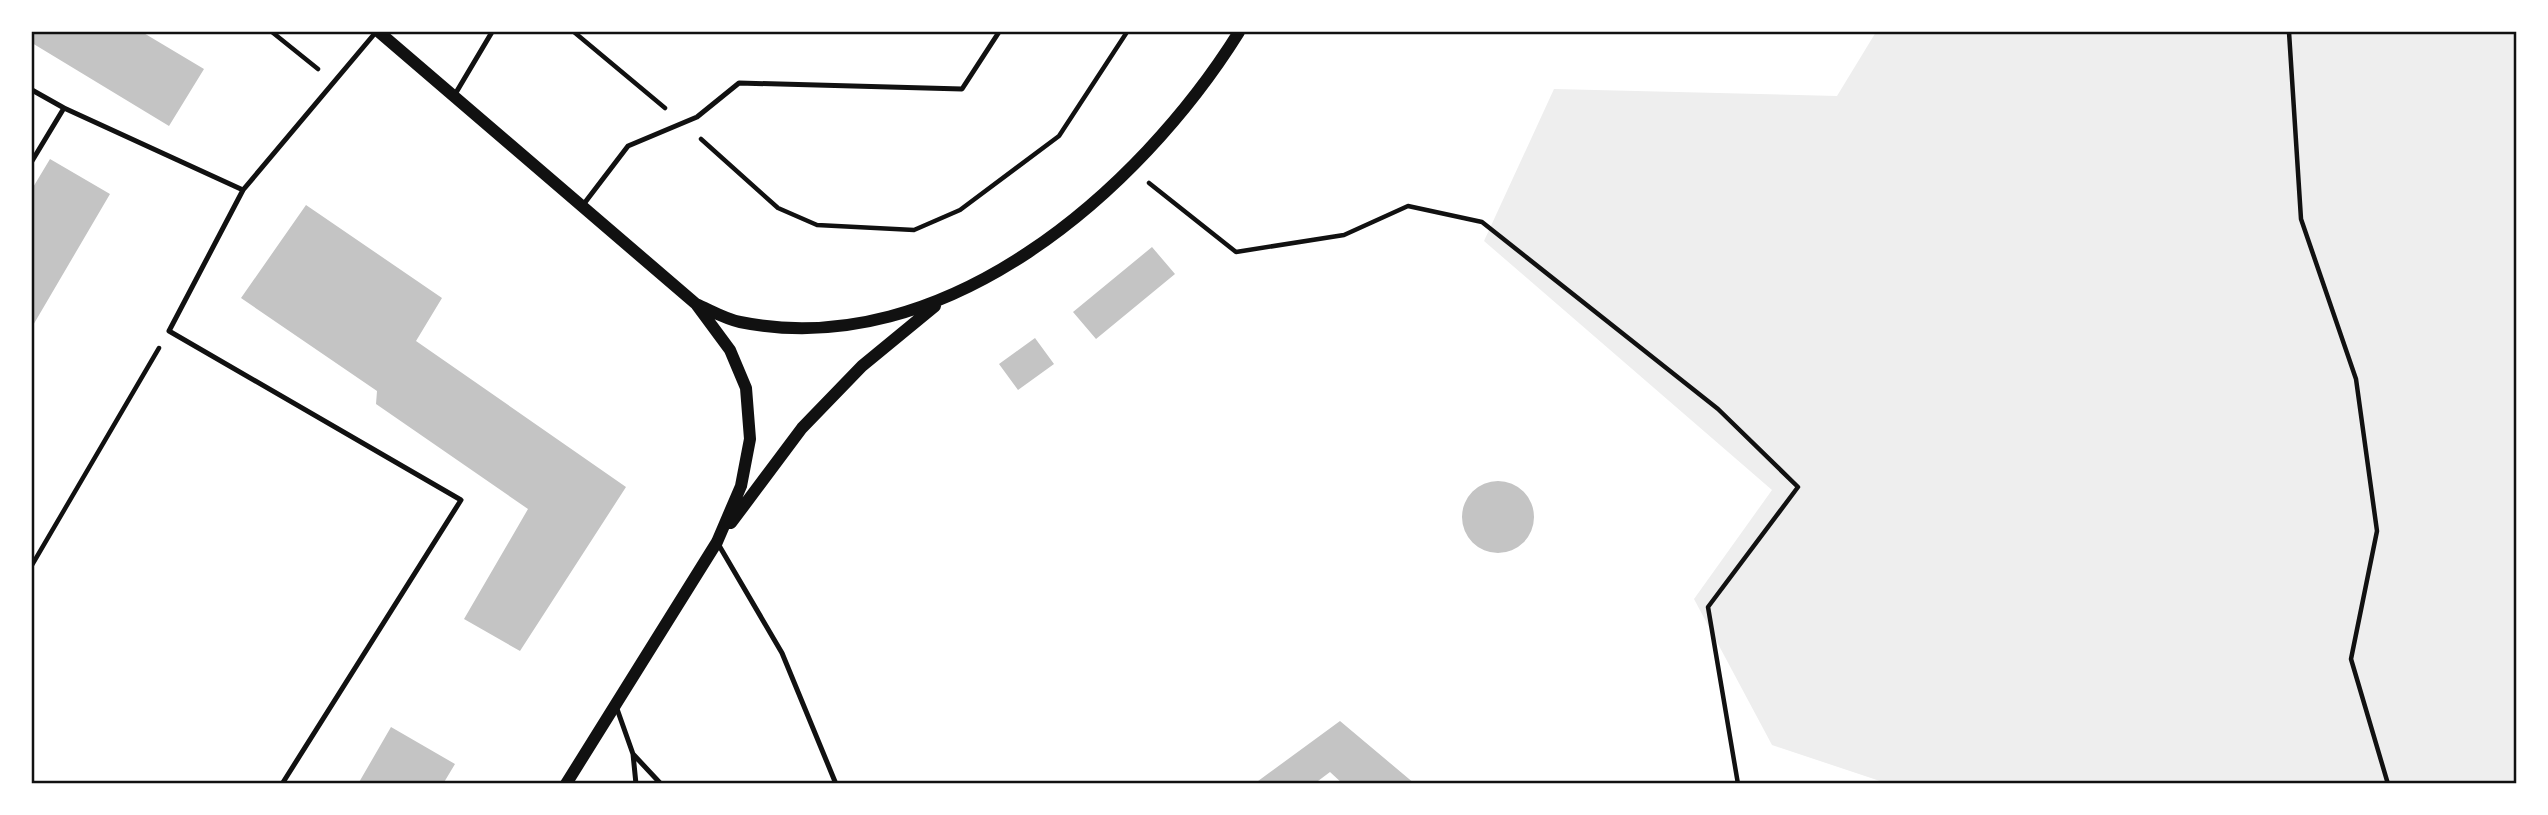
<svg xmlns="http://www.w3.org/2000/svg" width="2548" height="815" font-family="'DM Sans',sans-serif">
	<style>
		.green { fill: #eee }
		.building { fill: #c4c4c4 }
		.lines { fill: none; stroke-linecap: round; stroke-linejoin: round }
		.path { stroke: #111; stroke-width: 4.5 }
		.service { stroke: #111; stroke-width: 5 }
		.tertiary { stroke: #111; stroke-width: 12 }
		.neatline { fill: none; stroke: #111; stroke-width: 2.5 }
	</style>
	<rect width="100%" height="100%" fill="#fff"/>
	<path class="green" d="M1876 32H2516V783L1889 784 1772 745 1694 599 1772 490 1484 241 1554 89 1837 96Z"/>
	<path class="building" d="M32 32H142L204 69 169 126 32 43Z
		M50 159 110 194 32 327V189Z
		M306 205 442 298 416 341 626 487 520 651 464 619 528 509 376 404 377 391 241 298Z
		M1152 247 1175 274 1096 339 1073 312Z
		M1035 338 1054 364 1018 390 999 364Z
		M1462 517a36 36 0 1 1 72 0a36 36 0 1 1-72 0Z
		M1340 721 1415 784H1343L1330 772 1314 784H1254Z
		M391 727 455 764 443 784H358Z"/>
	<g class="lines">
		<path class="path" d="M272 32 318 69
			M574 32 665 108
			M2289 32 2301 219 2356 379 2377 531 2351 659 2388 784
			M701 139 778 208 817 225 914 230 960 210 1059 136 1127 32
			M1149 183 1236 252 1344 235 1408 206 1482 222 1718 409 1798 487 1708 607 1738 784
			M32 565 159 348"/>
		<path class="service" d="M32 90 64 108
			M454 96 492 32
			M32 161 64 108 243 190
			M583 205 628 146 697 117 739 83 962 89 999 32
			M717 542 782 653 836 784
			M616 706 633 754 636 784
			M633 754 661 784
			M282 784 461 500 169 331 243 190 376 32"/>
		<path class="tertiary" d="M379 32 696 304 730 350 746 388 750 439 741 486 717 542 566 784
			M696 304C710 310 725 319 740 322 943 363 1139 192 1239 32
			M731 523 802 428 862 366 935 306"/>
	</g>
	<rect width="2548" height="815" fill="none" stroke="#ffffff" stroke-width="66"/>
	<rect x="33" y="33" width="2482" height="749" class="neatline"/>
</svg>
